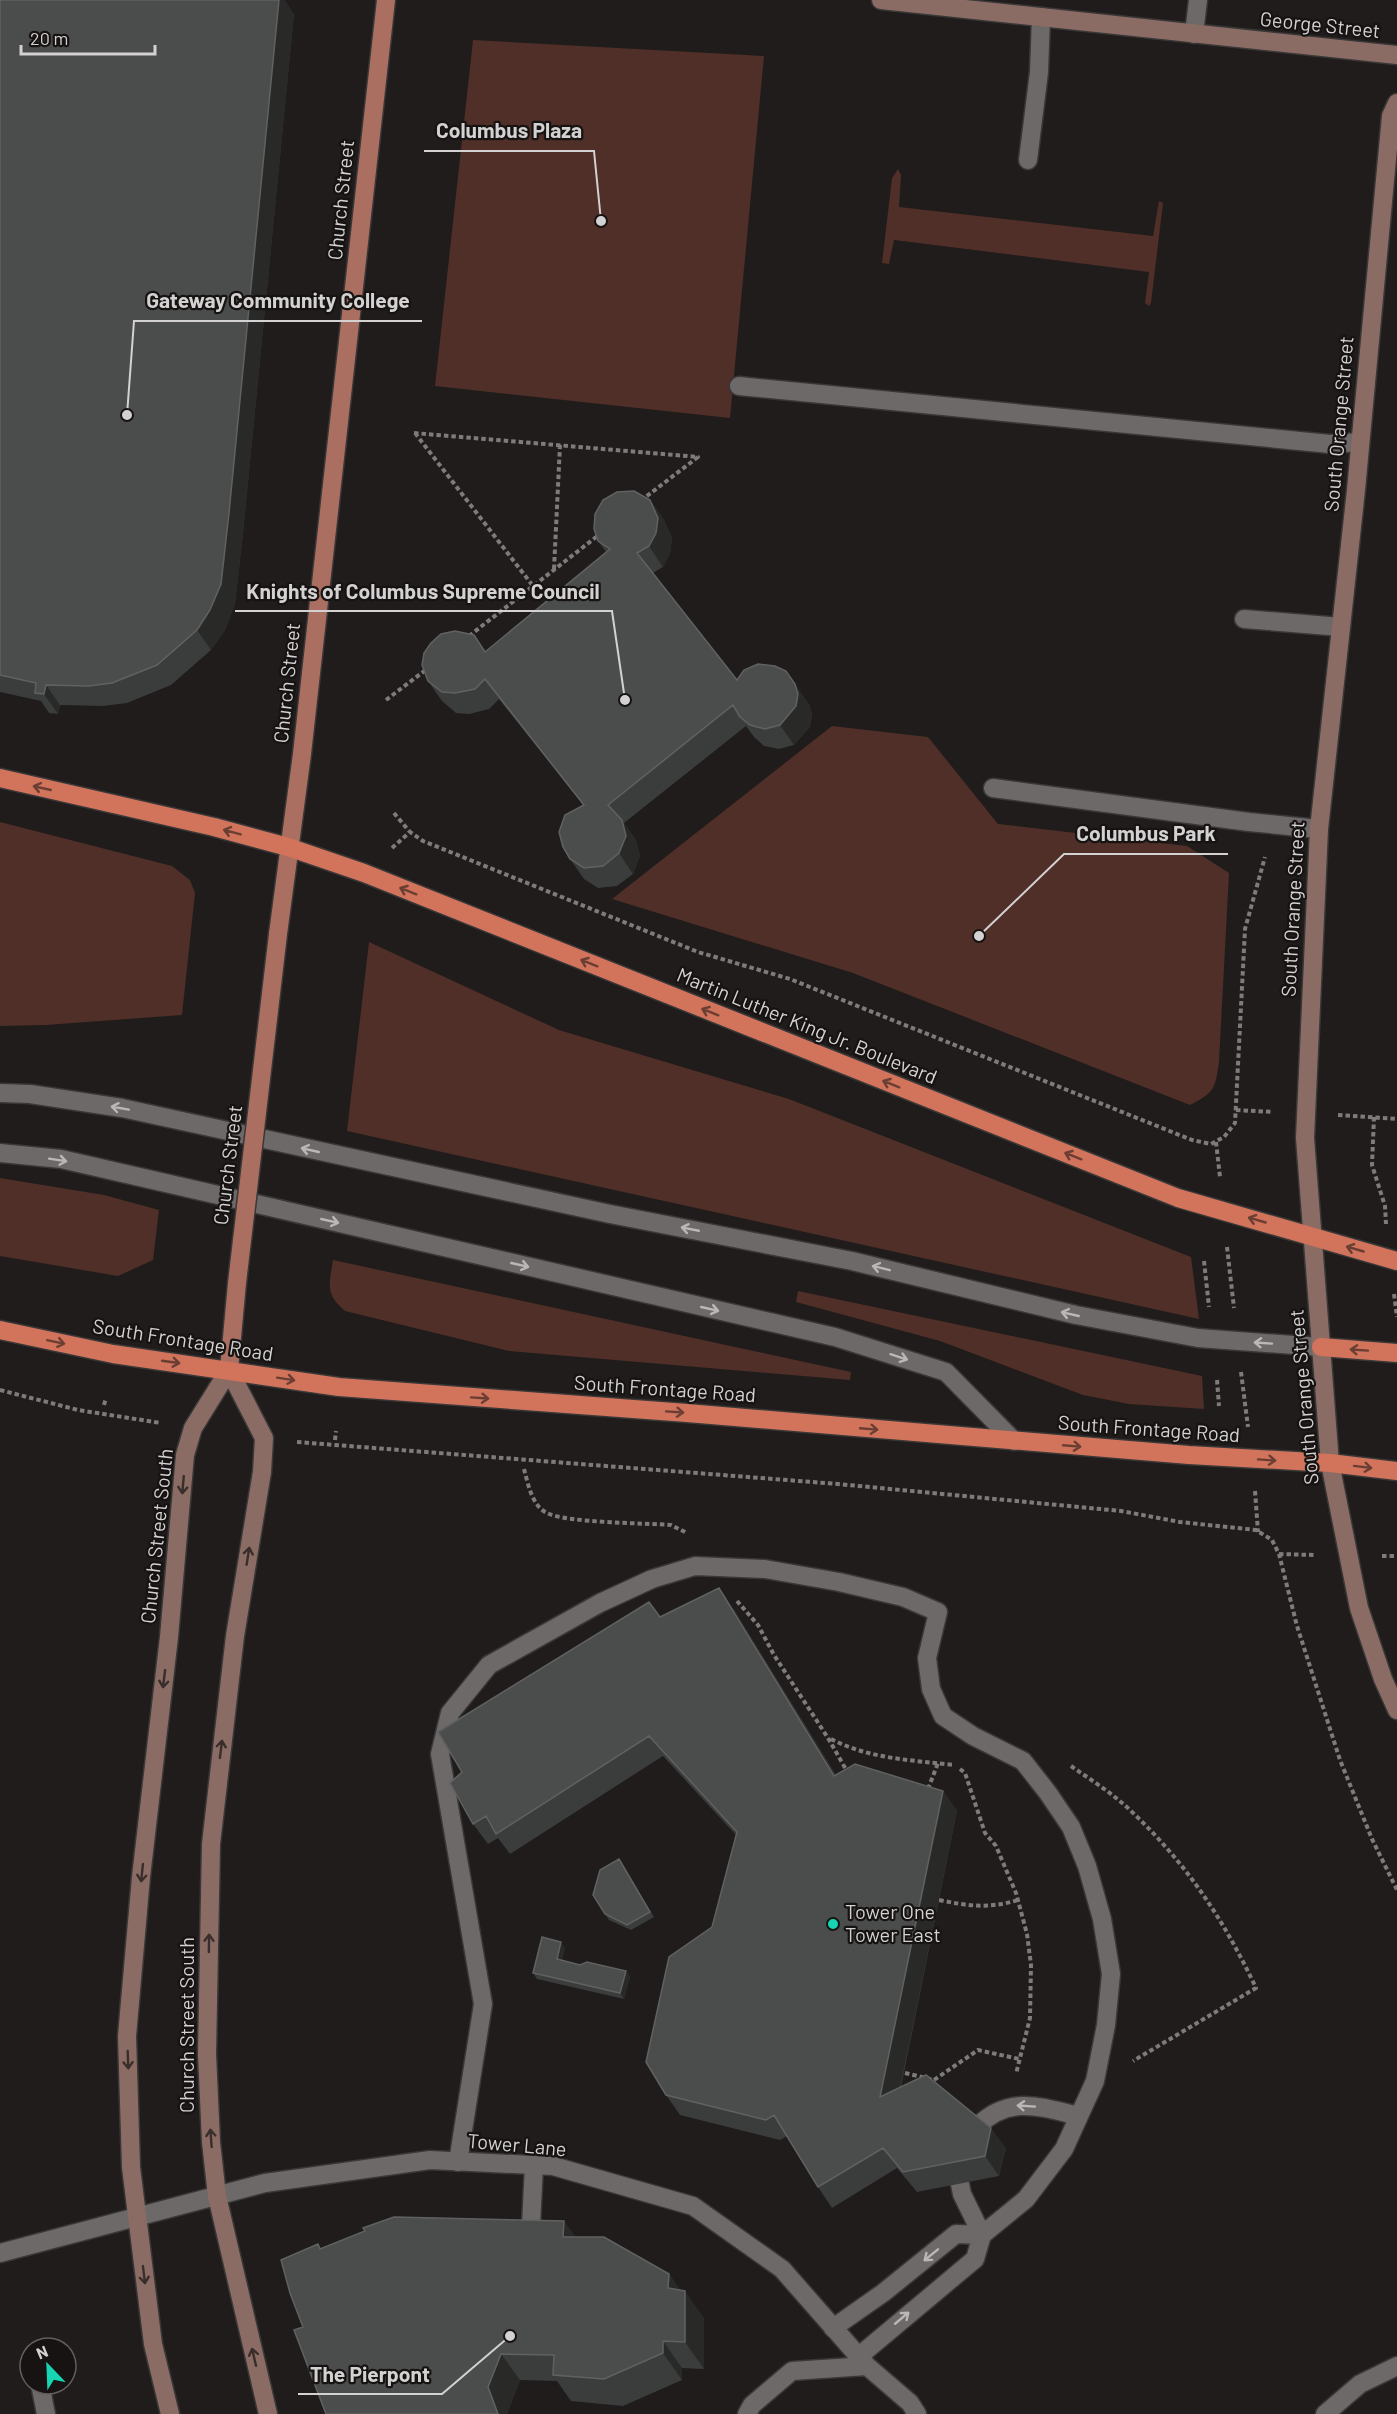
<svg xmlns="http://www.w3.org/2000/svg" width="1397" height="2414" font-family="Barlow,sans-serif">
	<style>
		.green { fill: #4f2f27 }
		.lines { fill: none; stroke-linecap: round; stroke-linejoin: round }
		.lane-casing { stroke: #393737; stroke-width: 21 }
		.street-casing { stroke: #393737; stroke-width: 21 }
		.secondary-casing { stroke: #393737; stroke-width: 21 }
		.primary-casing { stroke: #393737; stroke-width: 21 }
		.highway-casing { stroke: #393737; stroke-width: 21 }
		.path { stroke: #7e7b7b; stroke-width: 4; stroke-dasharray: 4.5 3; stroke-linecap: butt }
		.lane { stroke: #6d6968; stroke-width: 18 }
		.street { stroke: #6d6968; stroke-width: 18 }
		.secondary { stroke: #8b6c64; stroke-width: 18 }
		.primary { stroke: #aa6f60; stroke-width: 18 }
		.highway { stroke: #d2735b; stroke-width: 18 }
		.primary-bridge-casing { stroke: #393737; stroke-width: 21; stroke-linecap: butt }
		.primary-bridge { stroke: #aa6f60; stroke-width: 18 }
		.wall { fill: #3a3d3c }
		.shaded-wall { fill: #292928 }
		.building { fill: #4b4d4c; stroke: #606261; stroke-width: 1.5 }
		.oneway { stroke: #6b3e33 }
		.oneway2 { stroke: #bab7b7 }
		.oneway3 { stroke: #392e2b }
		.poi-dot { fill: #17d5b2; stroke: #161312; stroke-width: 2 }
		.labels { text-anchor: middle; stroke-width: 4.5; stroke-linejoin: round; paint-order: stroke }
		.street-label { font-size: 20px; fill: #d3d1d1; stroke: #161312 }
		.poi-label { font-size: 20px; fill: #d3d1d1; stroke: #161312; text-anchor: start }
		.leader { fill: none; stroke: #d3d1d1; stroke-width: 2 }
		.callout-dot { fill: #d3d1d1; stroke: #161312; stroke-width: 2 }
		.callout-label { font-size: 21px; text-anchor: middle; font-weight: bold; fill: #d3d1d1; stroke: #161312; stroke-width: 4.5; stroke-linejoin: round; paint-order: stroke }
	</style>
	<rect width="100%" height="100%" fill="#1f1c1b"/>
	<path class="green" d="M473 40 764 56 730 418 435 386Z
		M898 169 901 175 899 207 1153 236 1159 201 1163 203 1151 303 1149 306 1145 303 1149 272 894 240 889 264 882 263 892 178Z
		M832 726 928 737 998 824 1187 846 1229 873 1219 1062C1215 1089 1215 1092 1190 1105L853 973 612 899Z
		M0 822 172 866 190 880 195 893 182 1015 46 1025 0 1026Z
		M369 942 559 1030 789 1099 1191 1257 1199 1319 347 1131Z
		M0 1178 104 1195 159 1210 153 1260 118 1276 0 1256Z
		M333 1260 851 1372 850 1380 509 1351 345 1311C325 1294 329 1285 333 1260Z
		M798 1291 1202 1376 1204 1409 1129 1404 1083 1395 940 1341 796 1302Z"/>
	<g class="lines">
		<defs>
			<path id="lane" d="M1194 34 1198 0
				M1028 160 1039 72 1041 17
				M739 386 1330 444 1360 442
				M1244 619 1341 627
				M993 788 1249 822 1319 829
				M0 1093 30 1094 122 1108 610 1214 852 1261 1076 1315 1198 1338 1321 1347
				M0 1153 61 1159 835 1337 946 1372 1014 1441
				M978 2126C1009 2095 1041 2107 1079 2116
				M458 2162 483 2004 440 1754 450 1713 489 1665 600 1603 652 1579 695 1566 765 1569 839 1582 903 1597 938 1612 927 1658 931 1689 943 1716 973 1736 1023 1761 1048 1793 1071 1827 1087 1866 1102 1919 1111 1974 1106 2025 1095 2081 1064 2149 1026 2199 982 2235 975 2259 858 2357
				M960 2184 962 2194 982 2235
				M530 2245 534 2165
				M833 2328 883 2293 956 2234 982 2235
				M40 2384 46 2414
				M1325 2414 1360 2384 1397 2366"/>
			<path id="street" d="M0 2253 265 2183 430 2160 553 2166 693 2206 782 2269 867 2366 910 2403 917 2414
				M747 2414 752 2405 792 2371 867 2366"/>
			<path id="secondary" d="M881 0 1397 55
				M1397 103 1391 116 1356 490 1319 829 1305 1138 1330 1463 1359 1608 1383 1679 1397 1710
				M229 1370 264 1438 262 1472 235 1636 211 1844 207 2054 211 2142 217 2196 268 2414
				M170 2414 153 2344 131 2167 127 2036 141 1877 169 1637 185 1455 193 1428 229 1370"/>
			<path id="primary" d="M278 934 302 754 386 0
				M229 1370 237 1283"/>
			<path id="highway" d="M0 778 214 827 288 847 364 873 1178 1198 1397 1261
				M0 1330 113 1354 339 1387 687 1413 1189 1455 1330 1463 1397 1471
				M1321 1347 1397 1353"/>
		</defs>
		<use href="#lane" class="lane-casing"/>
		<use href="#street" class="street-casing"/>
		<use href="#secondary" class="secondary-casing"/>
		<use href="#primary" class="primary-casing"/>
		<use href="#highway" class="highway-casing"/>
		<path class="path" d="M414 433 698 457 643 499
			M415 433 533 586
			M554 569 560 445
			M469 636 600 534
			M386 700 427 669
			M394 813 410 832
			M392 848 410 832 423 841 698 952 790 979 1192 1140 1211 1144 1224 1137 1235 1123 1245 929 1265 857
			M1236 1110 1273 1112
			M1338 1115 1397 1119
			M1374 1117 1372 1165 1385 1206 1386 1224
			M1216 1142 1220 1177
			M1227 1247 1234 1308
			M1204 1261 1209 1307
			M1394 1294 1397 1317
			M1241 1372 1248 1427
			M1217 1380 1219 1406
			M0 1390 78 1410 161 1423
			M104 1405 106 1398
			M335 1440 336 1431
			M297 1442 838 1484 1121 1511 1180 1522 1256 1530 1272 1540 1279 1554 1297 1626 1340 1760 1372 1839 1397 1890
			M524 1469C528 1484 532 1506 547 1513 566 1523 645 1523 671 1525L687 1533
			M1255 1491 1258 1532
			M1279 1554 1314 1555
			M1382 1556H1397
			M737 1601 758 1625 774 1655 828 1738 848 1773
			M831 1739C870 1759 911 1760 954 1765
			M1071 1766C1091 1780 1112 1793 1130 1810 1186 1863 1223 1918 1256 1988L1133 2061
			M960 1769 965 1773 985 1833 996 1846 1016 1893 1027 1934 1031 1965 1030 2018 1016 2074
			M928 1789 938 1763
			M939 1900C968 1906 988 1909 1018 1900
			M905 2073 934 2080 978 2050 1019 2059"/>
		<use href="#lane" class="lane"/>
		<use href="#street" class="street"/>
		<use href="#secondary" class="secondary"/>
		<use href="#primary" class="primary"/>
		<use href="#highway" class="highway"/>
		<defs>
			<path id="primary-bridge" d="M237 1283 278 934"/>
		</defs>
		<use href="#primary-bridge" class="primary-bridge-casing"/>
		<use href="#primary-bridge" class="primary-bridge"/>
	</g>
	<path class="wall" d="M0 0 294 14 243 533 235 604 225 630 211 650 171 685 127 703 103 706 60 705 58 714 49 713 41 701 0 692Z
		M650 500 664 520 672 538 670 553 663 567 653 573 737 680 809 704 812 714 810 727 794 745 779 749 764 746 754 737 746 726 624 823 636 840 640 856 633 874 617 886 598 888 584 879 570 859 583 805 499 699 489 709 469 714 456 713 442 701 428 681 485 652 606 552 598 541Z
		M733 1608 836 1775 943 1791 957 1811 901 2087 1006 2148 999 2176 917 2192 897 2168 832 2208 818 2187 787 2136 780 2140 680 2115 666 2095 712 1927 736 1835 663 1756 510 1854 498 1838 488 1844 473 1824 660 1617Z
		M623 1865 654 1917 631 1930 609 1920 605 1914Z
		M565 1948 562 1960 580 1965 626 1971 630 1977 624 1999 537 1979 533 1973Z
		M365 2231 575 2237 669 2274 680 2290 704 2318V2369L682 2368V2380L623 2406 571 2401 557 2381 520 2380 507 2414 303 2327 318 2244 321 2249Z"/>
	<path class="shaded-wall" d="M279 0H285L294 14 243 533 235 604 225 630 211 650 197 630Z
		M650 500 664 520 672 538 670 553 663 567 649 546Z
		M786 671 809 704 812 714 810 727 794 745 780 725Z
		M46 685 60 705 58 714 44 694Z
		M622 820 636 840 640 856 633 874 619 853Z
		M719 1588 733 1608 848 1796 834 1776Z
		M943 1791 957 1811 894 2117 880 2097Z
		M561 1942 565 1948 561 1965 557 1959Z
		M626 1971 630 1977 624 1999 620 1993Z
		M991 2128 1006 2148 999 2176 985 2156Z
		M564 2221 583 2247 563 2237Z
		M669 2274 685 2298V2291L704 2318V2369L685 2342 668 2288Z
		M663 2341 682 2368V2380L663 2353Z
		M501 2354 520 2380 507 2414H498L488 2387Z"/>
	<path class="building" d="M0 0H279L229 513 221 584 210 610 197 630 157 665 112 683 89 686 46 685 44 694 35 693 36 683 0 675Z
		M634 491 650 500 658 518 656 533 649 546 637 553 737 680 744 670 758 664 775 666 786 671 795 684 798 694 796 706 780 725 765 729 750 725 740 717 733 705 608 805 622 820 626 836 619 853 603 866 584 868 570 859 563 847 559 832 565 815 584 805 485 679 475 689 455 693 442 692 428 681 422 665 424 653 431 643 441 634 455 631 474 635 485 652 610 549 598 541 594 529 595 514 603 500 617 492Z
		M719 1588 834 1776 855 1764 943 1791 880 2097 926 2075 991 2128 985 2156 903 2172 883 2148 818 2187 774 2115 766 2120 666 2095 646 2062 669 1957 712 1927 737 1832 649 1736 496 1834 486 1816 473 1824 450 1783 462 1772 438 1732 649 1602 660 1617Z
		M619 1859 650 1912 627 1925 605 1914 593 1895 600 1870Z
		M542 1937 561 1942 557 1959 580 1965 587 1962 626 1971 620 1993 533 1973Z
		M394 2217 564 2221 563 2237H604L669 2274 668 2288 685 2291V2342L663 2341V2353L604 2379 553 2375 554 2355 501 2354 488 2387 498 2414H326L294 2330 303 2327 290 2293 281 2260 318 2244 320 2249 365 2231 363 2228Z"/>
	<defs><path id="oneway-shaft" d="M-6 0H5M1.5-3L5.5 0L1.5 3" fill="none" stroke-width="1.6" stroke-linecap="round" stroke-linejoin="round" transform="scale(1.5)"/></defs>
	<g class="oneway">
		<use href="#oneway-shaft" transform="translate(42 788) rotate(-167)"/>
		<use href="#oneway-shaft" transform="translate(232 832) rotate(-165)"/>
		<use href="#oneway-shaft" transform="translate(408 891) rotate(-158)"/>
		<use href="#oneway-shaft" transform="translate(589 963) rotate(-158)"/>
		<use href="#oneway-shaft" transform="translate(710 1012) rotate(-158)"/>
		<use href="#oneway-shaft" transform="translate(891 1084) rotate(-158)"/>
		<use href="#oneway-shaft" transform="translate(1073 1156) rotate(-158)"/>
		<use href="#oneway-shaft" transform="translate(1257 1220) rotate(-164)"/>
		<use href="#oneway-shaft" transform="translate(1355 1249) rotate(-164)"/>
		<use href="#oneway-shaft" transform="translate(56 1342) rotate(12)"/>
		<use href="#oneway-shaft" transform="translate(1359 1350) rotate(-176)"/>
		<use href="#oneway-shaft" transform="translate(171 1362) rotate(8)"/>
		<use href="#oneway-shaft" transform="translate(286 1379) rotate(9)"/>
		<use href="#oneway-shaft" transform="translate(480 1398) rotate(4)"/>
		<use href="#oneway-shaft" transform="translate(675 1412) rotate(4)"/>
		<use href="#oneway-shaft" transform="translate(869 1429) rotate(5)"/>
		<use href="#oneway-shaft" transform="translate(1072 1446) rotate(5)"/>
		<use href="#oneway-shaft" transform="translate(1267 1460) rotate(4)"/>
		<use href="#oneway-shaft" transform="translate(1363 1467) rotate(7)"/>
	</g>
	<g class="oneway2">
		<use href="#oneway-shaft" transform="translate(120 1108) rotate(-170)"/>
		<use href="#oneway-shaft" transform="translate(310 1150) rotate(-167)"/>
		<use href="#oneway-shaft" transform="translate(58 1160) rotate(9)"/>
		<use href="#oneway-shaft" transform="translate(330 1221) rotate(13)"/>
		<use href="#oneway-shaft" transform="translate(690 1229) rotate(-169)"/>
		<use href="#oneway-shaft" transform="translate(520 1265) rotate(13)"/>
		<use href="#oneway-shaft" transform="translate(881 1268) rotate(-166)"/>
		<use href="#oneway-shaft" transform="translate(710 1309) rotate(13)"/>
		<use href="#oneway-shaft" transform="translate(1070 1314) rotate(-167)"/>
		<use href="#oneway-shaft" transform="translate(1263 1343) rotate(-176)"/>
		<use href="#oneway-shaft" transform="translate(899 1357) rotate(18)"/>
		<use href="#oneway-shaft" transform="translate(1026 2106) rotate(-176)"/>
		<use href="#oneway-shaft" transform="translate(931 2255) rotate(141)"/>
		<use href="#oneway-shaft" transform="translate(902 2318) rotate(-40)"/>
	</g>
	<g class="oneway3">
		<use href="#oneway-shaft" transform="translate(183 1485) rotate(95)"/>
		<use href="#oneway-shaft" transform="translate(248 1556) rotate(-81)"/>
		<use href="#oneway-shaft" transform="translate(164 1679) rotate(97)"/>
		<use href="#oneway-shaft" transform="translate(221 1749) rotate(-83)"/>
		<use href="#oneway-shaft" transform="translate(142 1873) rotate(96)"/>
		<use href="#oneway-shaft" transform="translate(209 1943) rotate(-89)"/>
		<use href="#oneway-shaft" transform="translate(128 2060) rotate(88)"/>
		<use href="#oneway-shaft" transform="translate(211 2138) rotate(-94)"/>
		<use href="#oneway-shaft" transform="translate(144 2275) rotate(83)"/>
		<use href="#oneway-shaft" transform="translate(254 2357) rotate(-103)"/>
	</g>
	<circle class="poi-dot" cx="833" cy="1924" r="6"/>
	<g class="labels">
		<g class="street-label">
			<text transform="translate(1320 25) rotate(6)" y="7">George Street</text>
			<text transform="translate(341 200) rotate(-84)" y="7">Church Street</text>
			<text transform="translate(1339 424) rotate(-85)" y="7">South Orange Street</text>
			<text transform="translate(287 683) rotate(-84)" y="7">Church Street</text>
			<text transform="translate(1293 909) rotate(-87)" y="7">South Orange Street</text>
			<text transform="translate(807 1026) rotate(22)" y="7">Martin Luther King Jr. Boulevard</text>
			<text transform="translate(228 1165) rotate(-83)" y="7">Church Street</text>
			<text transform="translate(183 1340) rotate(9)" y="7">South Frontage Road</text>
			<text transform="translate(665 1389) rotate(4)" y="7">South Frontage Road</text>
			<text transform="translate(1304 1397) rotate(-95)" y="7">South Orange Street</text>
			<text transform="translate(1149 1429) rotate(4)" y="7">South Frontage Road</text>
			<text transform="translate(157 1536) rotate(-84)" y="7">Church Street South</text>
			<text transform="translate(187 2025) rotate(-90)" y="7">Church Street South</text>
			<text transform="translate(517 2145) rotate(5)" y="7">Tower Lane</text>
		</g>
		<g class="poi-label">
			<text x="845" y="1919">Tower One<tspan x="845" dy="23">Tower East</tspan></text>
		</g>
	</g>
	<path class="leader" d="M601 221L594 151H424M127 415L134 321H422M625 700L612 611H235M979 936L1064 854H1228M510 2336L442 2394H298"/>
	<g class="callout-dot">
		<circle cx="601" cy="221" r="6"/>
		<circle cx="127" cy="415" r="6"/>
		<circle cx="625" cy="700" r="6"/>
		<circle cx="979" cy="936" r="6"/>
		<circle cx="510" cy="2336" r="6"/>
	</g>
	<g class="callout-label">
		<text x="509" y="138">Columbus Plaza</text>
		<text x="278" y="308">Gateway Community College</text>
		<text x="423" y="599">Knights of Columbus Supreme Council</text>
		<text x="1146" y="841">Columbus Park</text>
		<text x="370" y="2382">The Pierpont</text>
	</g>
	<g transform="translate(48 2366) rotate(337)"><circle r="28" fill="#161312" stroke="#625f5e" stroke-width="1.5"/>
	<path d="M0-4.5L10 22L0 15L-10 22Z" fill="#17d5b2"/>
	<text y="-9" font-size="16" font-weight="bold" text-anchor="middle" fill="#d3d1d1">N</text>
	</g>
	<path d="M21 45v9h134v-9" fill="none" stroke="#d3d1d1" stroke-width="3"/>
	<text x="30" y="45" font-size="18" fill="#d3d1d1" stroke="#161312" stroke-width="4.5" paint-order="stroke">20 m</text>
</svg>
